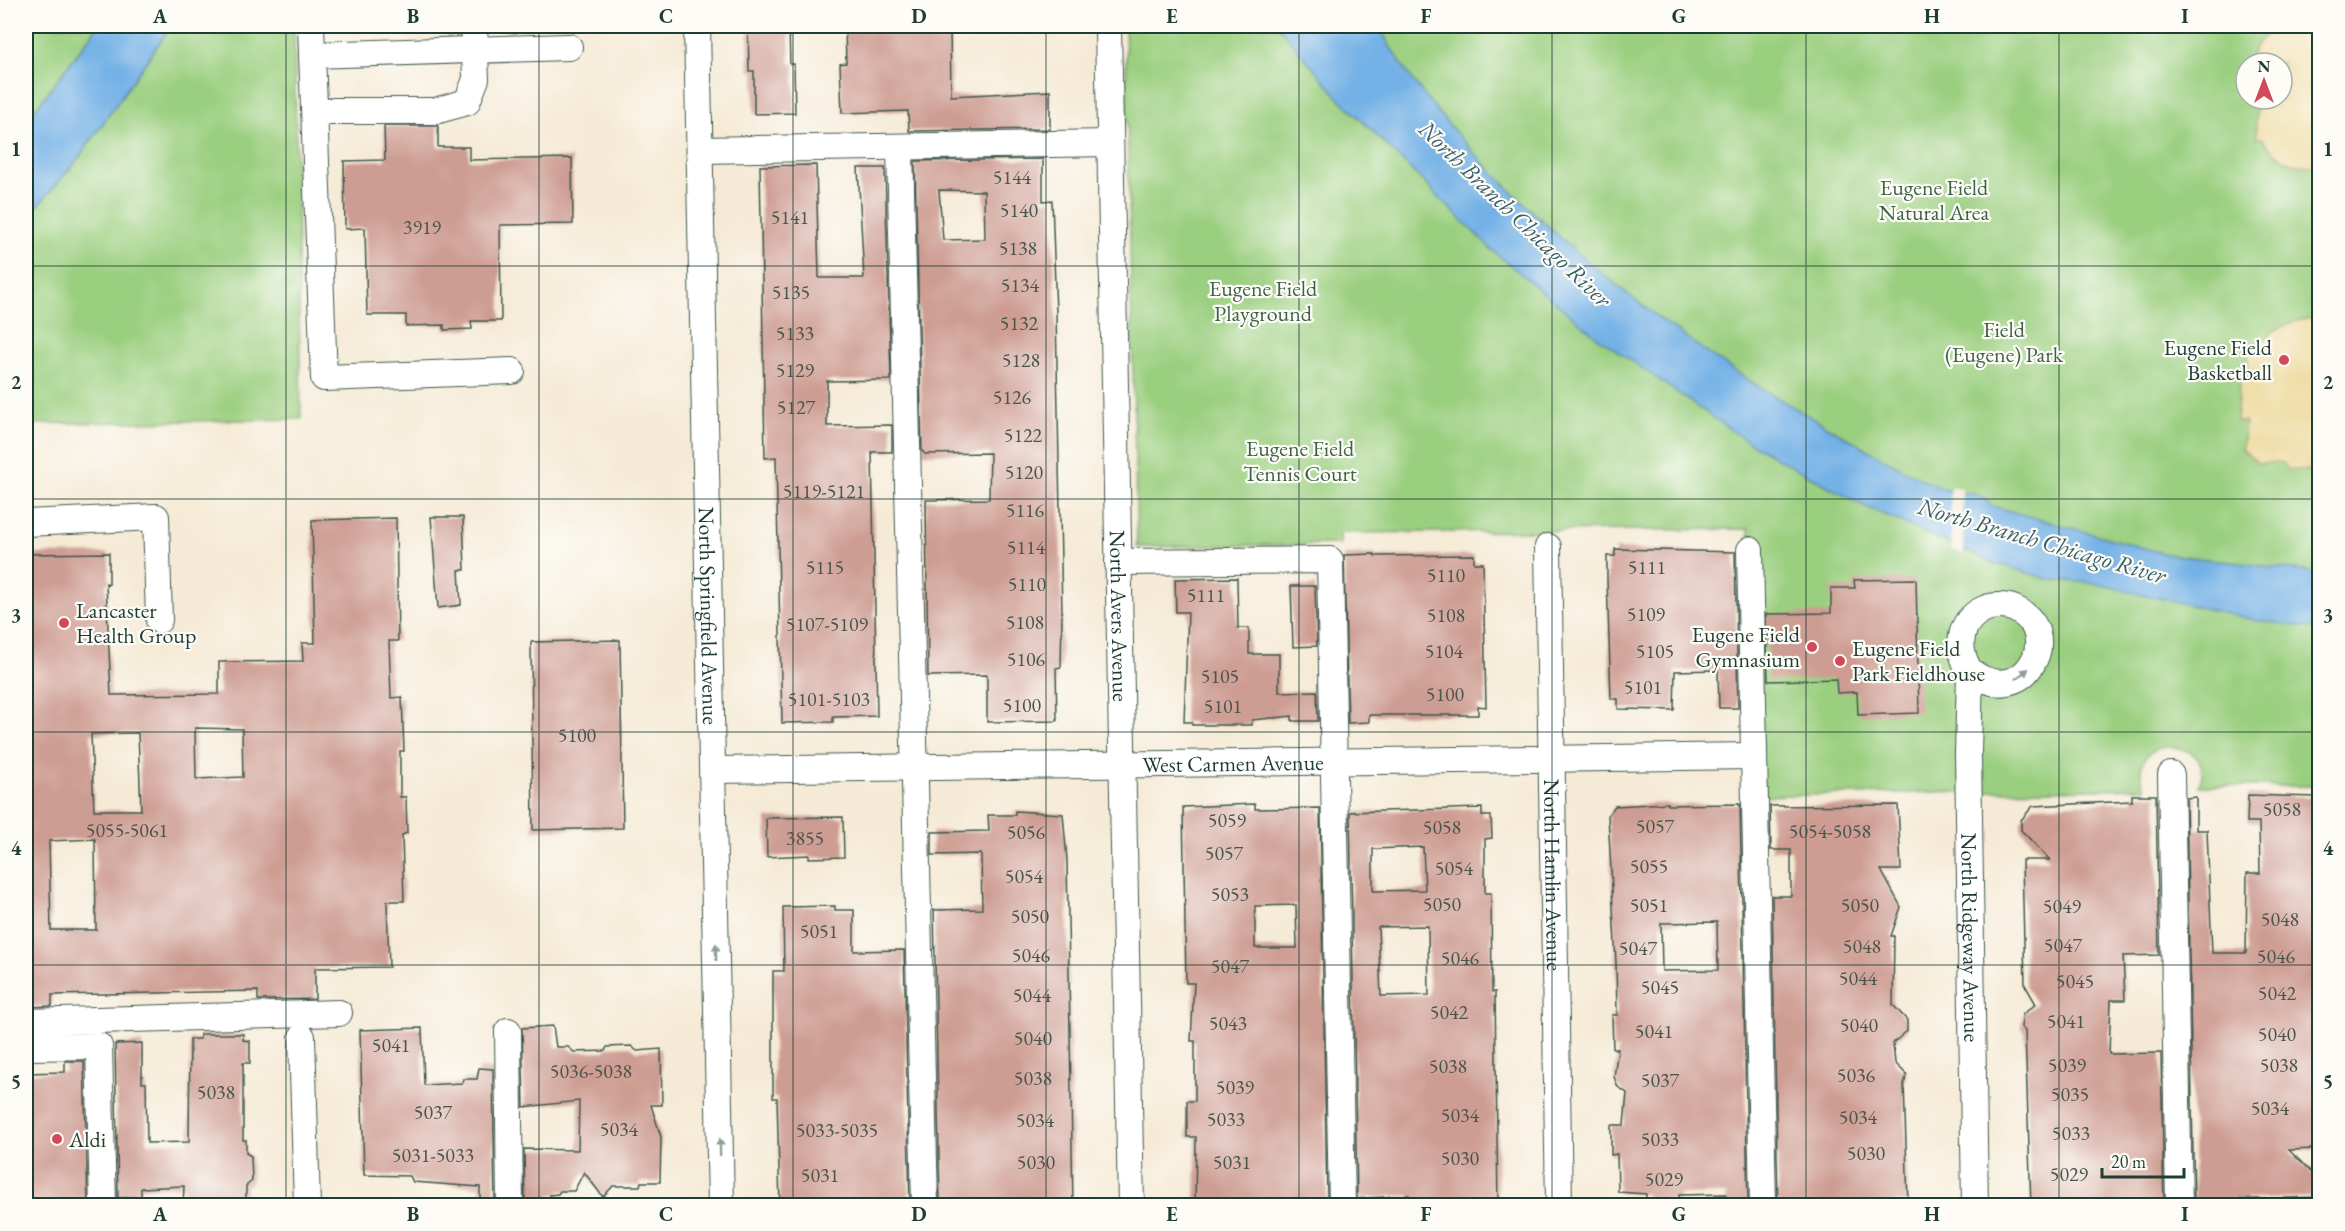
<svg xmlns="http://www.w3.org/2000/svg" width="2345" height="1231" font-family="'EB Garamond',serif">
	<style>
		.green { fill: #9bcf80; stroke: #5d865a; stroke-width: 1.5; fill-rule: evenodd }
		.sand { fill: #eeda9e; stroke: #868c69; stroke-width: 1.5 }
		.water { fill: #73b1e6; stroke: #49778d; stroke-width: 1.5 }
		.pier { fill: #f5ead5 }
		.building { fill: #cd9c92; fill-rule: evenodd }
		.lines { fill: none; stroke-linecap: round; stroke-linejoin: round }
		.minor-casing { stroke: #3f574c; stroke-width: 28 }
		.minor { stroke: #fff; stroke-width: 26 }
		.oneway { fill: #8f9e9a }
		.grid { fill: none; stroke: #1f3d34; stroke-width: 1.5; stroke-opacity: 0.55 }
		.poi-dot { fill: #d1495b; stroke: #fdfcf7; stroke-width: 2 }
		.labels { text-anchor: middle; stroke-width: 4.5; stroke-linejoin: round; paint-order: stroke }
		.number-label { font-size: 20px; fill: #4a554c }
		.park-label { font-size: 22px; fill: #3e6247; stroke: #fdfcf7 }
		.poi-label { font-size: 22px; fill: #1f3d34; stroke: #fdfcf7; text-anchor: start }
		.street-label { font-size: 22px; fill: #1f3d34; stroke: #fdfcf7 }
		.water-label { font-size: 24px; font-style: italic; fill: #386069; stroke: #fdfcf7 }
		.neatline { fill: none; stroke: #1f3d34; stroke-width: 2 }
		.grid-label { font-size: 20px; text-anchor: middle; font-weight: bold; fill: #1f3d34 }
	</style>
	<rect width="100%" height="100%" fill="#fdfcf7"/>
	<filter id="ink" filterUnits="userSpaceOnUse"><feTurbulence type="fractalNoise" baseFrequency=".0167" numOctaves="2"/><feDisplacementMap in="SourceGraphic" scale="12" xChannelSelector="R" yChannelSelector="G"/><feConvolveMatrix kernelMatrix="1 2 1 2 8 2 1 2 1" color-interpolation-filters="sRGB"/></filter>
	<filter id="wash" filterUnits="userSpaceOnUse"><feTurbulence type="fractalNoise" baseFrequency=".008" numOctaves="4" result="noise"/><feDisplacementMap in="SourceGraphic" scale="24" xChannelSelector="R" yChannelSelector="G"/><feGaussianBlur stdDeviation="1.35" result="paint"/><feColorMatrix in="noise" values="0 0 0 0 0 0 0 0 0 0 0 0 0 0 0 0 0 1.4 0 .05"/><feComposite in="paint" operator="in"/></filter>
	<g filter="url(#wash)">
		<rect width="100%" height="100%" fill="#f5ead5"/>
		<path class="green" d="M26 26H98L26 122Z
			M171 26H294L301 419 26 424V219L75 163Z
			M1125 26H2319V786H2199C2200 782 2202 777 2202 772 2204 739 2123 734 2145 788L1754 796 1749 529 1340 533V544L1137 547ZM2246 63H2282V99H2246Z"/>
		<path class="sand" d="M2287 26H2319V167C2291 165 2279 162 2262 138H2256V102H2248V99H2282V63H2249C2254 41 2266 31 2287 26Z
			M2315 318 2320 319 2319 471 2286 469 2284 463H2258L2242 449 2245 422H2236L2240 376 2247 375 2249 343H2259C2277 327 2291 320 2315 318Z"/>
		<path class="water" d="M98 26H171L75 163 26 219V122Z
			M1278 26H1380C1389 51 1425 97 1444 119 1531 221 1640 311 1753 383 1790 406 1829 427 1867 449 1886 460 1927 484 1948 490 1971 497 1971 486 1992 506L2166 554 2319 573V629L2255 620 2093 583 2051 580 1994 563 1864 506 1750 443 1597 337 1492 250 1337 96Z"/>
		<path class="pier" d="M1950 487 1962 488 1964 554 1952 549Z"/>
		<g id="blocks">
			<path class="building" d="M748 26H789L790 64H794L795 113 754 114V71H749Z
				M845 26H950L951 96 1050 91V129L909 131 908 111 842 113 840 64 846 63Z
				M384 126H438V147H469V160L572 158 573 224 500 225 501 321H471L472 329 444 330V325L406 326V315H367L365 228 345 229 344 161 385 160Z
				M1043 159V201L1052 200 1056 313 1062 613 1061 667 1056 668 1057 721 987 722V675L928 676 926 500 989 499 990 453 925 454 922 451 915 161ZM939 190 984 191 985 239 943 240Z
				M816 165 819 278H864L858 168H885L891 380 827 381V426L892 425V452H872L877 716 833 717V722L782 723 776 457 765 458 760 166Z
				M431 517H463L465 570H459L461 605 438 608Z
				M396 518 398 641H389L391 698 402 697 404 751H400V797H406L407 833 402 835 404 901H387L389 967 315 968V999L258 1000V991L52 995V1006L26 1007V554L109 553V584L106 583 111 695 219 694V662L303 661 302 643H315L312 520ZM195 728 242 729 243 777 196 779ZM138 733 141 810H94L91 734ZM95 839 96 930H51L49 841Z
				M1615 549 1735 552 1738 708H1719L1718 670 1675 671 1674 710 1618 709V699H1611L1607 579V556H1615Z
				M1375 554V556L1474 555V563H1483L1486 707 1478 706V715H1369V722L1348 723 1344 555Z
				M1237 578 1238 628H1249V654H1279V692L1317 691 1318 721H1292V716L1252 720V725H1192V722H1184L1188 612H1176L1175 579Z
				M1916 579 1919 713 1858 715 1857 692 1837 693 1836 679 1768 681 1766 614 1831 613V588H1855L1854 580Z
				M1291 586H1315L1317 646 1293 647Z
				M620 640 623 828 533 830 531 642Z
				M2132 795H2156L2159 955 2123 956 2125 1000H2111L2109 1054 2161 1053 2164 1206H2031L2025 1031 2021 1027 2023 1014 2036 1004 2025 985 2022 860H2050L2021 830V820L2033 806 2132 801Z
				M2248 795 2316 797 2319 1149 2289 1150 2319 1180V1197L2194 1201 2186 798 2196 797V830H2207L2212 953H2246L2247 873H2260L2259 822H2247Z
				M1668 803V805L1740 804 1748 1206H1726V1194L1679 1195V1200L1646 1201V1194L1618 1192 1617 1154 1611 1155V1125H1624L1627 1093 1618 1087 1614 1077 1618 1049H1613L1612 1015H1617L1616 963 1608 815 1615 806ZM1717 922 1718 970 1662 971 1661 923Z
				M1255 804V809L1320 808 1327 1201H1323V1205L1270 1201V1206H1195L1196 1137H1187V1101H1195V1041H1191L1194 983H1186L1183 807ZM1296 905 1297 948H1255V906Z
				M1898 805 1901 870H1881L1901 907 1891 936H1894L1893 1005 1907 1020V1031L1893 1043 1895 1063 1907 1075 1904 1084 1908 1203 1778 1206 1772 896H1791V850H1771L1770 806Z
				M1482 808V816H1491L1492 838 1485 839V893H1491L1492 992H1495L1498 1206H1410L1409 1195 1357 1199 1350 812ZM1423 847 1425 890 1373 891V849ZM1428 926 1429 995 1381 996 1378 927Z
				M1015 811 1063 814 1067 860 1073 1206H940L934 910 982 909 981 854 932 855V832L989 831 988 815H1015Z
				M843 817 844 857 809 858V855L767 857 766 818Z
				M835 906V910H854V951L904 950 910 1206H780L777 1098H773V971H784L783 907Z
				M553 1026 556 1047H568L574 1052 605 1051 607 1047 631 1046 637 1051 661 1049 662 1105H651L661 1137 660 1182H641L640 1186H613L603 1197 584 1172 574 1191H560L558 1194 550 1195V1206H525L524 1149 578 1150 579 1101 524 1107 522 1028Z
				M422 1028 424 1085 462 1083 463 1079H477L479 1068 493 1069 495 1206H480V1187L413 1182 410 1176 364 1175 360 1030Z
				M200 1034H243V1040L250 1041V1063H243V1140H246V1153L251 1156 252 1181 246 1186V1206H183L184 1186 141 1188V1197L118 1198 115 1044 142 1043V1083H146L147 1143 189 1142 190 1039H200Z
				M65 1061H84L88 1206H26V1073L65 1072Z"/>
		</g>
	</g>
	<g filter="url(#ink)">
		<use href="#blocks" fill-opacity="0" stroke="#3f574c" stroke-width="1.5"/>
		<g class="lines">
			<defs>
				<g id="minor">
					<path d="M311 26 324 378 512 371"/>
					<path id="s1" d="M697 26 721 1206"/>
					<path id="s2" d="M1108 26 1131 1206"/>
					<path d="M312 55 569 47"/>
					<path d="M315 111H435L467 102 476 79 474 26"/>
					<path d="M900 147 925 1206"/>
					<path d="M700 150 1110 143"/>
					<path d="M26 523 156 517 159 620"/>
					<path id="s3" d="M1548 547 1559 1206"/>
					<path d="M1750 550 1763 1206"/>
					<path d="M1118 562 1330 560 1342 1206"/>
					<path id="s4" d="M1970 671C2022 712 2067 634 2015 609 2006 605 1993 605 1984 609 1958 621 1956 649 1970 671L1968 753 1975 1206"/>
					<path id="s5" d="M713 770 1753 756"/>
					<path d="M2171 775 2179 1206"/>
					<path d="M26 1022 339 1013"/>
					<path d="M508 1031 510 1206"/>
					<path d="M302 1037 307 1206"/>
					<path d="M26 1047 99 1046 103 1206"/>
				</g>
			</defs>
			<use href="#minor" class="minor-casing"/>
			<use href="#minor" class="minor"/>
		</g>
		<defs><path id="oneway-solid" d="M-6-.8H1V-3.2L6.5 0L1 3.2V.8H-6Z" transform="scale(1.5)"/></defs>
		<g class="oneway">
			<use href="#oneway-solid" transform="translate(2022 674) rotate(-38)"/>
			<use href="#oneway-solid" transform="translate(716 952) rotate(-91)"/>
			<use href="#oneway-solid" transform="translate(720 1147) rotate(-91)"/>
		</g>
	</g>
	<path class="grid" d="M286 26V1206M539 26V1206M793 26V1206M1046 26V1206M1299 26V1206M1552 26V1206M1806 26V1206M2059 26V1206M26 266H2320M26 499H2320M26 732H2320M26 965H2320"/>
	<g class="poi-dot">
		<circle cx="2284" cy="360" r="6"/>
		<circle cx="64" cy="623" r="6"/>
		<circle cx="1812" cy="647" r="6"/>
		<circle cx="1840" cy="661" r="6"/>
		<circle cx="57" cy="1139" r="6"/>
	</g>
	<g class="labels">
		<g class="number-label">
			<text x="1012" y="184">5144</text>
			<text x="1019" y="217">5140</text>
			<text x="790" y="224">5141</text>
			<text x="422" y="234">3919</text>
			<text x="1018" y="255">5138</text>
			<text x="1020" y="292">5134</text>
			<text x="791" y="299">5135</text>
			<text x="1019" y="330">5132</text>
			<text x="795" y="340">5133</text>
			<text x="1021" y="367">5128</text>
			<text x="795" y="377">5129</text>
			<text x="1012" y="404">5126</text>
			<text x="796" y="414">5127</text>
			<text x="1023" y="442">5122</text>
			<text x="1024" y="479">5120</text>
			<text x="824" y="498">5119-5121</text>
			<text x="1025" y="517">5116</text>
			<text x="1026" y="554">5114</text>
			<text x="825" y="574">5115</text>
			<text x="1647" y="574">5111</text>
			<text x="1446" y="582">5110</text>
			<text x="1027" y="591">5110</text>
			<text x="1206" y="602">5111</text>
			<text x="1646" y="621">5109</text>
			<text x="1446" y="622">5108</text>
			<text x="1025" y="629">5108</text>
			<text x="827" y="631">5107-5109</text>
			<text x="1444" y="658">5104</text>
			<text x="1655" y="658">5105</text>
			<text x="1026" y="666">5106</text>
			<text x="1220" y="683">5105</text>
			<text x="1643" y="694">5101</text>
			<text x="1445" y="701">5100</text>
			<text x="829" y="706">5101-5103</text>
			<text x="1022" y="712">5100</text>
			<text x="1223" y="713">5101</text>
			<text x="577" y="742">5100</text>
			<text x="2282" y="816">5058</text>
			<text x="1227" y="827">5059</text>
			<text x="1655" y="833">5057</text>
			<text x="1442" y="834">5058</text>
			<text x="127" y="837">5055-5061</text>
			<text x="1830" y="838">5054-5058</text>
			<text x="1026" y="839">5056</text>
			<text x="805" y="845">3855</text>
			<text x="1224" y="860">5057</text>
			<text x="1649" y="873">5055</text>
			<text x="1454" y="875">5054</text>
			<text x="1024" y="883">5054</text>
			<text x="1230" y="901">5053</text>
			<text x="1442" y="911">5050</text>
			<text x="1649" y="912">5051</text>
			<text x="1860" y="912">5050</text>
			<text x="2062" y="913">5049</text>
			<text x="1030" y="923">5050</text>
			<text x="2280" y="926">5048</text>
			<text x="819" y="938">5051</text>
			<text x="2063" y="952">5047</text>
			<text x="1862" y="953">5048</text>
			<text x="1638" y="955">5047</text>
			<text x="1031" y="962">5046</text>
			<text x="2276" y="963">5046</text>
			<text x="1460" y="965">5046</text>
			<text x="1230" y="973">5047</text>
			<text x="1858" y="985">5044</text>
			<text x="2075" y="988">5045</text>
			<text x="1660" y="994">5045</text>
			<text x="2277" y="1000">5042</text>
			<text x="1032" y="1002">5044</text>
			<text x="1449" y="1019">5042</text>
			<text x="2066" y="1028">5041</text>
			<text x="1228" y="1030">5043</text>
			<text x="1859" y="1032">5040</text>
			<text x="1654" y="1038">5041</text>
			<text x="2277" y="1041">5040</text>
			<text x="1033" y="1045">5040</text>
			<text x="391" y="1052">5041</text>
			<text x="2067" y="1072">5039</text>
			<text x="2279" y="1072">5038</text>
			<text x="1448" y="1073">5038</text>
			<text x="591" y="1078">5036-5038</text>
			<text x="1856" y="1082">5036</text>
			<text x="1033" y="1085">5038</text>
			<text x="1660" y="1087">5037</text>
			<text x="1235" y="1094">5039</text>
			<text x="216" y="1099">5038</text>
			<text x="2070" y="1101">5035</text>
			<text x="2270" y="1115">5034</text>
			<text x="433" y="1119">5037</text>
			<text x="1460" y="1122">5034</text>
			<text x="1858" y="1124">5034</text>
			<text x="1226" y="1126">5033</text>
			<text x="1035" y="1127">5034</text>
			<text x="619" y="1136">5034</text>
			<text x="837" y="1137">5033-5035</text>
			<text x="2071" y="1140">5033</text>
			<text x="1660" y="1146">5033</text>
			<text x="1866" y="1160">5030</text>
			<text x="433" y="1162">5031-5033</text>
			<text x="1460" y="1165">5030</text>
			<text x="1036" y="1169">5030</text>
			<text x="1232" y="1169">5031</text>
			<text x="2069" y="1181">5029</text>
			<text x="820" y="1182">5031</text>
			<text x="1664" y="1186">5029</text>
		</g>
		<g class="park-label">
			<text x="1934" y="195">Eugene Field<tspan x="1934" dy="25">Natural Area</tspan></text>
			<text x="1263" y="296">Eugene Field<tspan x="1263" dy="25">Playground</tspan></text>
			<text x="2004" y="337">Field<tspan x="2004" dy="25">(Eugene) Park</tspan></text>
			<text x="1300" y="456">Eugene Field<tspan x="1300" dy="25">Tennis Court</tspan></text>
		</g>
		<g class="poi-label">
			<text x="2272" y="355" text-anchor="end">Eugene Field<tspan x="2272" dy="25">Basketball</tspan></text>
			<text x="76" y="618">Lancaster<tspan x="76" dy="25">Health Group</tspan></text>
			<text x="1800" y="642" text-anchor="end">Eugene Field<tspan x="1800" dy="25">Gymnasium</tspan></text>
			<text x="1852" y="656">Eugene Field<tspan x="1852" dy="25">Park Fieldhouse</tspan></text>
			<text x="69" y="1147">Aldi</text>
		</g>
		<g class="street-label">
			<text dy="8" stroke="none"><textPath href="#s1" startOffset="590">North Springfield Avenue</textPath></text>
			<text dy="8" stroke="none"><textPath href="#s2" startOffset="590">North Avers Avenue</textPath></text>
			<text dy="8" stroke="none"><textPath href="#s5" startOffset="520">West Carmen Avenue</textPath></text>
			<text dy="8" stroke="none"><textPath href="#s3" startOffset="328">North Hamlin Avenue</textPath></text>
			<text dy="8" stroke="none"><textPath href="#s4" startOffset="508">North Ridgeway Avenue</textPath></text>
		</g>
		<g class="water-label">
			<text transform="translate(1515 214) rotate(44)" y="8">North Branch Chicago River</text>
			<text transform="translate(2042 541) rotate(16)" y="8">North Branch Chicago River</text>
		</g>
	</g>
	<rect width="2345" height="1231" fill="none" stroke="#fdfcf7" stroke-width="66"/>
	<g transform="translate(2264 81)"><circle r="28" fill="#fdfcf7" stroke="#a4b0a9" stroke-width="1.5"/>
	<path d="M0-4.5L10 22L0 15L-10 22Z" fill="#d1495b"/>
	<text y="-9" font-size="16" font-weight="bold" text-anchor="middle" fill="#1f3d34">N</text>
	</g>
	<path d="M2102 1168v9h82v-9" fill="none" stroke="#1f3d34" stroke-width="3"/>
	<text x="2111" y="1168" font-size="18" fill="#1f3d34" stroke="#fdfcf7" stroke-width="4.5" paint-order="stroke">20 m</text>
	<rect x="33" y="33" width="2279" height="1165" class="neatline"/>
	<g class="grid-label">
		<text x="160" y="23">A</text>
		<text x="413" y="23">B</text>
		<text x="666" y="23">C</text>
		<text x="919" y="23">D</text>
		<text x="1172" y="23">E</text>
		<text x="1426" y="23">F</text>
		<text x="1679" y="23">G</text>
		<text x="1932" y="23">H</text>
		<text x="2185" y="23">I</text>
		<text x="16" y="156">1</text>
		<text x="2328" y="156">1</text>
		<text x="16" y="389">2</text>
		<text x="2328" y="389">2</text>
		<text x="16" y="622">3</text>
		<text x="2328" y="622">3</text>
		<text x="16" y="855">4</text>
		<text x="2328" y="855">4</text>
		<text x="16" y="1088">5</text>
		<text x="2328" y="1088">5</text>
		<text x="160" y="1221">A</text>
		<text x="413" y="1221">B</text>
		<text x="666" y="1221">C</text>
		<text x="919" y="1221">D</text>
		<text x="1172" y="1221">E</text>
		<text x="1426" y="1221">F</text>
		<text x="1679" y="1221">G</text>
		<text x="1932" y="1221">H</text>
		<text x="2185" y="1221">I</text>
	</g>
</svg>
